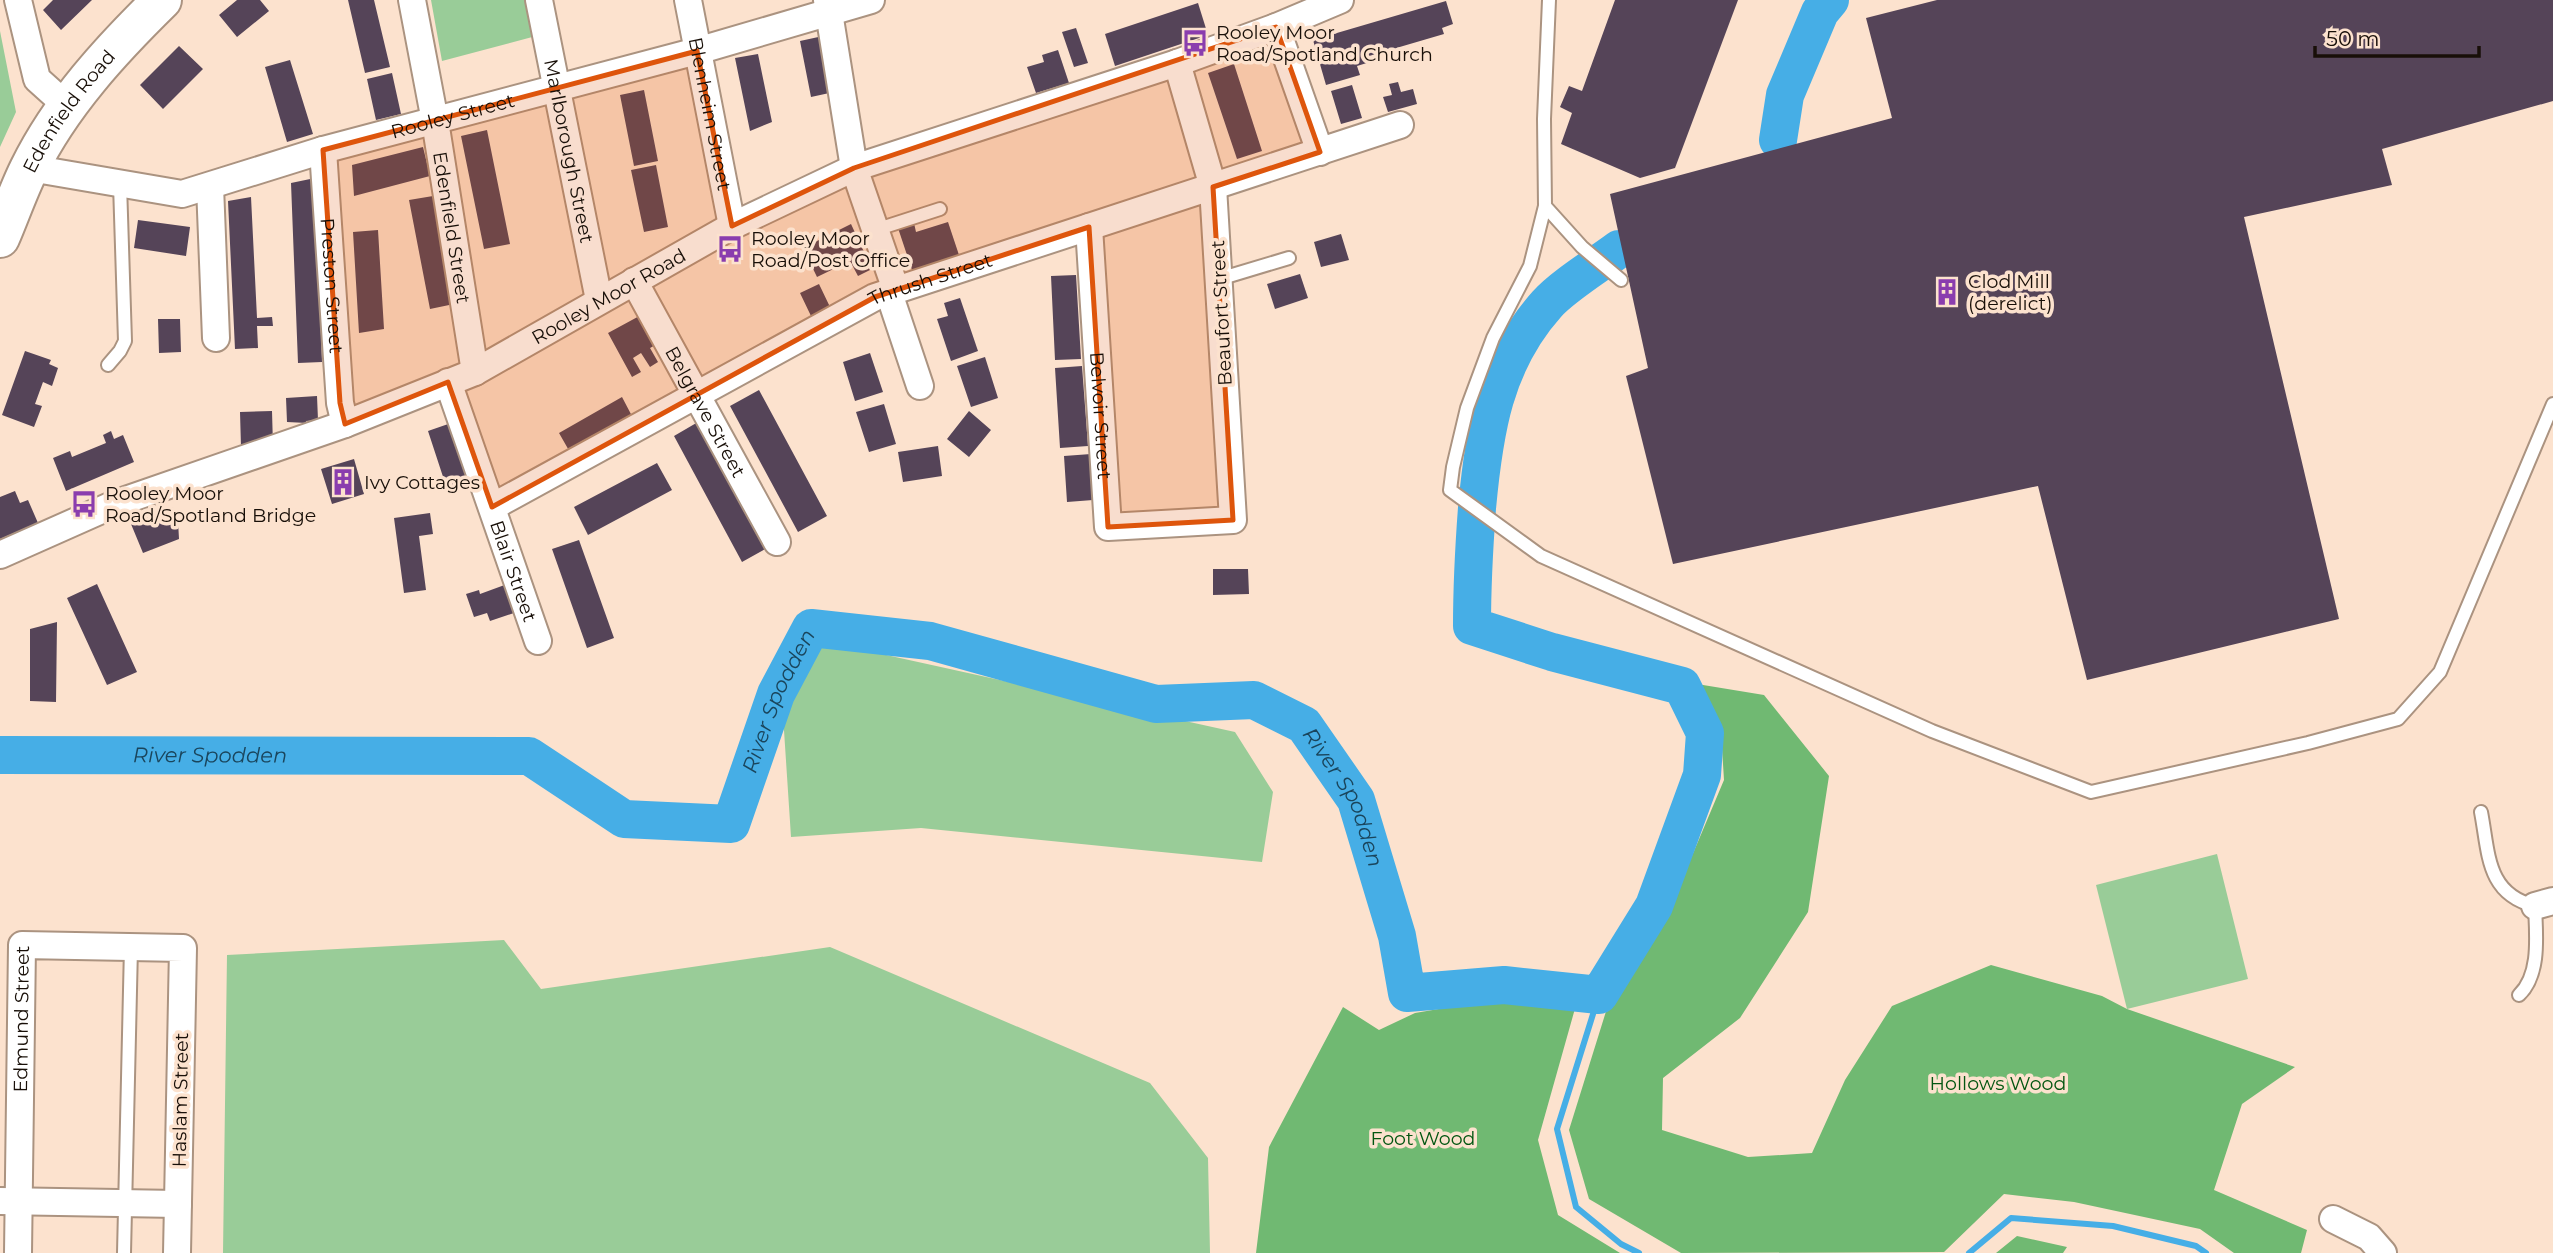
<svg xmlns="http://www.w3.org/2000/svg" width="2553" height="1253" font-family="Montserrat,sans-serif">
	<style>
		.green { fill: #99cc98 }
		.forest { fill: #70b972 }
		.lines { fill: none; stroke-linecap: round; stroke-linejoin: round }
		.stream { stroke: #46aee6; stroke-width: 6 }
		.river { stroke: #46aee6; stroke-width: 38 }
		.building { fill: #554458 }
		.lane-casing { stroke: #ab9380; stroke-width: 16 }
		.street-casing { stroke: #ab9380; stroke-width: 30 }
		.primary-casing { stroke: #ab9380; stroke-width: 42 }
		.lane { stroke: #fff; stroke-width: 12 }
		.street { stroke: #fff; stroke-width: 26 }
		.primary { stroke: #fff; stroke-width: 38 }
		.marked { fill: #de550c; fill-opacity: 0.2; stroke: #de550c; stroke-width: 5; stroke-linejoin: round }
		.labels { text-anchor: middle; stroke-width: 7; stroke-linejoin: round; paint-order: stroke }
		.poi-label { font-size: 19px; fill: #180f08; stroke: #fce2ce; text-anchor: start }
		.street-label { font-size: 19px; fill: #180f08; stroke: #fce2ce }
		.park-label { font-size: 19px; fill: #035611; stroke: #fce2ce }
		.water-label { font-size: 21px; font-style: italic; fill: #1a455c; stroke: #fce2ce }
	</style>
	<rect width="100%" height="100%" fill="#fce2ce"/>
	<path class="green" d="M431 0H529L536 36 442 61Z
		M0 31 16 112 0 147Z
		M809 638 1235 732 1273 792 1262 862 921 828 791 837 783 715Z
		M2217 854 2248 979 2127 1009 2096 885Z
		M504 940 541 989 830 947 1150 1083 1208 1158 1210 1253H223L227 955Z"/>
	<path class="forest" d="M1697 684 1764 695 1829 776 1808 912 1740 1018 1663 1078 1662 1130 1748 1157 1812 1153 1845 1080 1892 1006 1991 965 2102 996 2127 1009 2295 1067 2242 1104 2214 1190 2307 1230 2301 1253H2234L2200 1229 2074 1202 2004 1194 1944 1252 1681 1253 1589 1199 1569 1130 1608 1005 1664 922 1724 780 1721 732Z
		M1480 1002 1576 1005 1538 1140 1558 1215 1620 1253H1256L1269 1147 1343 1007 1379 1030 1415 1013Z
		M2017 1236 2067 1247 2063 1253H1996Z"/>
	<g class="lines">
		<path class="stream" d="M1599 995 1557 1129 1576 1207 1621 1244 1639 1253
			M1969 1253 2011 1218 2113 1226 2196 1246 2206 1253"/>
		<g class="river">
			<path d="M1778 140 1785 95 1820 12 1830 0"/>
			<path id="s1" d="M0 755 529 756 624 819 731 824 776 694 811 628 930 641 1156 704 1254 700 1304 725 1356 800 1397 936 1407 993 1504 985 1599 995 1654 906 1702 775 1705 733 1682 686 1552 652 1472 626C1472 586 1474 548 1477 508 1484 432 1494 363 1547 304 1563 286 1599 264 1619 249"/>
		</g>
	</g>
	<path class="building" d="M53 0H92L61 30 43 10Z
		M237 0H260L269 11 237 37 219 15Z
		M348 0H374L390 67 365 73Z
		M1615 0H1738L1675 168 1640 178 1561 144 1572 113 1560 107 1569 86 1582 91Z
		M1937 0H2553V101L2382 149 2392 185 2244 217 2339 619 2087 680 2038 486 1673 564 1626 376 1648 368 1610 194 1892 118 1866 18Z
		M1446 1 1453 24 1442 28 1444 34 1369 56 1370 62 1357 66 1360 75 1326 85 1313 40Z
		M1198 3 1208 35 1115 66 1105 34Z
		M1076 28 1088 63 1074 67 1062 32Z
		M823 36 834 92 811 97 800 41Z
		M179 46 203 69 163 109 140 85Z
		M1058 50 1069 83 1036 93 1027 67 1044 62 1042 55Z
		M758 54 772 122 750 131 735 58Z
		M290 60 313 134 287 142 265 67Z
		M1234 64 1262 151 1237 159 1208 73Z
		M392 73 401 114 376 120 367 79Z
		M1398 82 1401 92 1413 89 1417 104 1388 112 1383 97 1392 95 1389 84Z
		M1352 85 1362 118 1341 124 1331 91Z
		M644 90 658 161 634 166 620 95Z
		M487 130 510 244 484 249 461 136Z
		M423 147 430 176 354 196 352 165Z
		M656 165 668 227 644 232 631 170Z
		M315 178 322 362 298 363 291 183Z
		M433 196 454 304 430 309 409 200Z
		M251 197 257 318 272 317 273 326H257L258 348 235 349 228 201Z
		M138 220 190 227 186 256 134 248Z
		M948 222 959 255 912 270 898 228 914 223 916 232Z
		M851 224 872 269 858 276 850 261 817 277 803 248Z
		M378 230 384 329 359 333 353 232Z
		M1341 234 1349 260 1321 267 1314 242Z
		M1300 274 1308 298 1275 309 1267 284Z
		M1076 275 1081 359 1055 360 1051 276Z
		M819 284 830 307 811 316 800 293Z
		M960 298 978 351 951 361 937 319 948 316 944 303Z
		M643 314 659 343 650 348 658 362 650 367 641 353 633 358 641 372 632 377 608 333Z
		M158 319H180L181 352 159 353Z
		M25 351 51 360 49 364 58 368 52 386 43 382 35 404 42 406 34 427 2 415Z
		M870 353 883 392 855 401 843 362Z
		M985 357 998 398 971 407 957 366Z
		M1082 366 1088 446 1060 448 1055 368Z
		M759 390 827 516 798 532 730 406Z
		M317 396 318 420 306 421 307 423 287 422 286 398Z
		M622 397 633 418 571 454 559 433Z
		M884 404 896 444 869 452 856 412Z
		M272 411 273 446 241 447 240 412Z
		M969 411 991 430 969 457 947 439Z
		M454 422 474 484 448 492 428 431Z
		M698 422 767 548 742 562 674 436Z
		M111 431 114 439 123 435 134 462 66 491 53 458 70 451 72 457 106 443 103 435Z
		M938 446 942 476 903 482 898 452Z
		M1091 454 1093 500 1067 502 1064 456Z
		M354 459 364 494 332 504 321 469Z
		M657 463 672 490 588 535 574 507Z
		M15 491 20 503 28 500 38 523 0 539V497Z
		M172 507 178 521 179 539 143 553 131 524Z
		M430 513 433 534 419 536 426 590 404 593 394 518Z
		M579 540 614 638 587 648 552 549Z
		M1213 569H1248L1249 594 1213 595Z
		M510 583 520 611 490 621 487 613 474 617 466 594 479 590 480 594Z
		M97 584 137 672 107 685 67 598Z
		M57 622 56 702 30 701V629Z"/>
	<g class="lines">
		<defs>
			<path id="lane" d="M1549 0 1544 119 1545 206 1530 266 1493 338 1467 408 1453 467 1450 490 1541 556 1932 731 2091 792 2308 743 2398 719 2440 672 2553 404
				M1545 206 1582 247 1621 280
				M875 230 940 209
				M1219 279 1289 258
				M108 365 120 351 125 341 120 184
				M2481 812C2489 853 2486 894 2535 906 2536 934 2541 974 2519 995
				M124 1253 131 947"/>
			<g id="street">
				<path d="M18 0 37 79 67 106"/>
				<path id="s2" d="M412 0 435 121 475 372"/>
				<path id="s3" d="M539 0 599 300"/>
				<path id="s4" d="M688 0 732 226"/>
				<path d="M827 0 854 168 896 290"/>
				<path d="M1276 27 1320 152"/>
				<path id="s5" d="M323 150 340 403 345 424"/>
				<path id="s6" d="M30 168 182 194 323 150 697 51 871 0"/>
				<path d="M210 186 216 338"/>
				<path id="s7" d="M1089 227 1108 527 1233 520 1213 187 1177 63"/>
				<path id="s8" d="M634 281 777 542"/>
				<path d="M889 293 920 386"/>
				<path id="s9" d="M448 382 538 641"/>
				<path id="s10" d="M492 507 875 297 1400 125"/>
				<path id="s11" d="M0 555 117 503 345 424 475 372 732 226 854 168 1177 63 1276 27 1340 0"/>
				<path d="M2535 906 2553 901"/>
				<path d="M0 1201 178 1204"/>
				<path d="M2333 1219 2369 1237 2383 1253"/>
				<path id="s12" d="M18 1253 22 945 183 948 177 1253"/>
			</g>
			<g id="primary">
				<path id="s13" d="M0 238C10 215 18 191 29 169 61 104 111 50 162 0"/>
			</g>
		</defs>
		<use href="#lane" class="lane-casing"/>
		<use href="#street" class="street-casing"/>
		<use href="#primary" class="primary-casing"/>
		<use href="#lane" class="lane"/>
		<use href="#street" class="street"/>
		<use href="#primary" class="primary"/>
	</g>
	<path class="marked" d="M1276 27 1320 152 1213 187 1233 520 1108 527 1089 227 875 297 492 507 448 382 345 424 340 403 323 150 697 51 732 226 854 168Z"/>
	<defs>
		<symbol id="bus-bare" viewBox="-9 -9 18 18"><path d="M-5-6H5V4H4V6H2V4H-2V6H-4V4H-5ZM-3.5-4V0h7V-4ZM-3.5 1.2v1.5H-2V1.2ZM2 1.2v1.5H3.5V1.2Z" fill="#8a3dae" stroke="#fce2ce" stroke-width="2.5" paint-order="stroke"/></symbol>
		<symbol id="building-bare" viewBox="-9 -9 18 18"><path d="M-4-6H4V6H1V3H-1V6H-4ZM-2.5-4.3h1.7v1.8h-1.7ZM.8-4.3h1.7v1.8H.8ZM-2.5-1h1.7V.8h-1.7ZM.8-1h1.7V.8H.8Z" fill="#8a3dae" stroke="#fce2ce" stroke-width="2.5" paint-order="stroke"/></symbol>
	</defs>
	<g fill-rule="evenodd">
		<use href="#bus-bare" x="1176" y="24" width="38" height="38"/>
		<use href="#bus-bare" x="711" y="230" width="38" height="38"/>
		<use href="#building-bare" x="1928" y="273" width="38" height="38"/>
		<use href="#building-bare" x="324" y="463" width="38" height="38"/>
		<use href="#bus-bare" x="65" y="485" width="38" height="38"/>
	</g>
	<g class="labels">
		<g class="poi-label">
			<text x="1216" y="39">Rooley Moor<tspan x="1216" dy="22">Road/Spotland Church</tspan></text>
			<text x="751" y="245">Rooley Moor<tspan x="751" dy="22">Road/Post Office</tspan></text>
			<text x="1968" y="288">Clod Mill<tspan x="1968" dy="22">(derelict)</tspan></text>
			<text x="364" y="489">Ivy Cottages</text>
			<text x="105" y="500">Rooley Moor<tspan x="105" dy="22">Road/Spotland Bridge</tspan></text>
		</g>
		<g class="street-label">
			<text dy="7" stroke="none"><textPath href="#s13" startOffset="145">Edenfield Road</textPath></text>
			<text dy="7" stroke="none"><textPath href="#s4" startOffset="116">Blenheim Street</textPath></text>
			<text dy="7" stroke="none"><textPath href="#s6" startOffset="436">Rooley Street</textPath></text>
			<text dy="7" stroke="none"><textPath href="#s3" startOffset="154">Marlborough Street</textPath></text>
			<text dy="7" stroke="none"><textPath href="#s2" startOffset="231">Edenfield Street</textPath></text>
			<text dy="7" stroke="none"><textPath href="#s10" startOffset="495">Thrush Street</textPath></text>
			<text dy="7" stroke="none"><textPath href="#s5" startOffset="136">Preston Street</textPath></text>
			<text dy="7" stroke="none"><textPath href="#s11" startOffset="663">Rooley Moor Road</textPath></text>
			<text transform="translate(1221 313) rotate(-93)" y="7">Beaufort Street</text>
			<text dy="7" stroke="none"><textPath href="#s8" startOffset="149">Belgrave Street</textPath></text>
			<text dy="7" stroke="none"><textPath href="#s7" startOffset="189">Belvoir Street</textPath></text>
			<text dy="7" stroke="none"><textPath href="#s9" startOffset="200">Blair Street</textPath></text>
			<text dy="7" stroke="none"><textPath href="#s12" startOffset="234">Edmund Street</textPath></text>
			<text transform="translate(180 1100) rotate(-89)" y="7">Haslam Street</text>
		</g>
		<g class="park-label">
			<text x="1998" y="1090">Hollows Wood</text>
			<text x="1423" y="1145">Foot Wood</text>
		</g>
		<g class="water-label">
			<text dy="7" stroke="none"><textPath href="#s1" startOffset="882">River Spodden</textPath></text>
			<text dy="7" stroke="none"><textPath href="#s1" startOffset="210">River Spodden</textPath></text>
			<text dy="7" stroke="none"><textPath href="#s1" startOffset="1554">River Spodden</textPath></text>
		</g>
	</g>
	<path d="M2315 46v10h164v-10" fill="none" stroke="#180f08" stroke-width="3.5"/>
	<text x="2326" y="46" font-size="21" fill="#180f08" stroke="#fce2ce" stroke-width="5" paint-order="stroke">50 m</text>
</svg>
